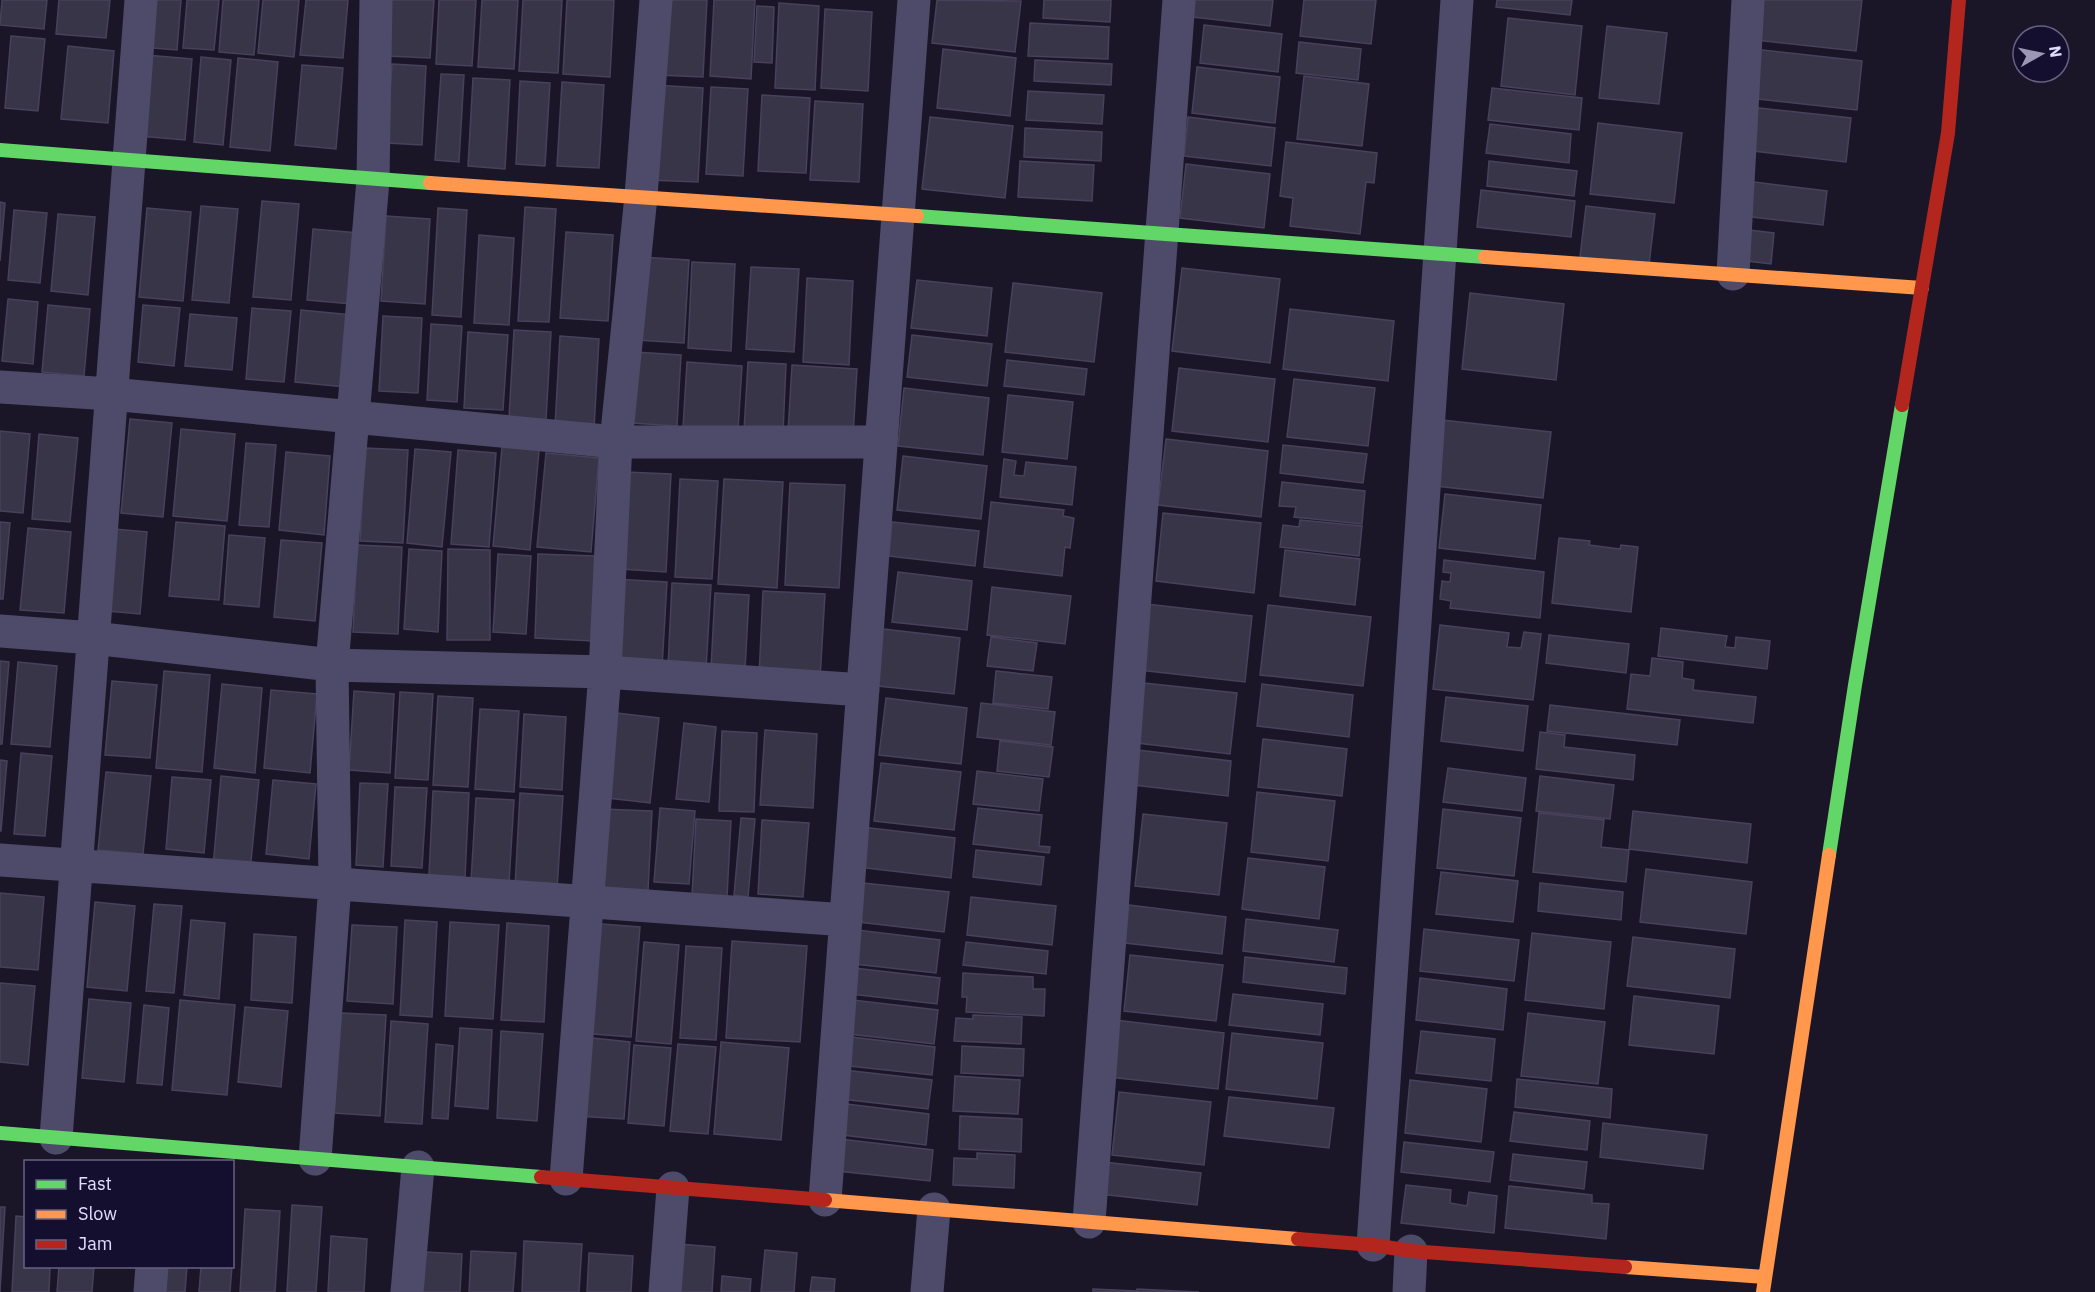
<svg xmlns="http://www.w3.org/2000/svg" width="2095" height="1292" font-family="'IBM Plex Sans',sans-serif">
	<style>
		.building { fill: #393549; stroke: #47415b; stroke-width: 1.5 }
		.lines { fill: none; stroke-linecap: round; stroke-linejoin: round }
		.street { stroke: #4d4b69; stroke-width: 33 }
		.fast { stroke: #63d668; stroke-width: 14 }
		.slow { stroke: #ff974d; stroke-width: 14 }
		.jam { stroke: #b3261e; stroke-width: 14 }
	</style>
	<rect width="100%" height="100%" fill="#1a1628"/>
	<path class="building" d="M2 0H47L44 29 0 25Z
		M59 0H110L106 38 56 34Z
		M145 0H181L177 50 141 47Z
		M187 0H219L214 50 183 48Z
		M223 0H259L254 55 219 52Z
		M263 0H299L294 57 258 53Z
		M306 0H348L343 58 300 55Z
		M389 0H434L430 58 386 56Z
		M439 0H476L472 66 436 64Z
		M482 0H518L514 69 478 67Z
		M523 0H562L558 73 519 71Z
		M567 0H614L610 77 563 74Z
		M661 0H707L703 77 657 75Z
		M714 0H755L751 79 710 76Z
		M937 0 1021 1 1015 52 932 43Z
		M1044 0H1111L1110 22 1043 18Z
		M1195 0H1273L1270 26 1193 17Z
		M1304 0H1376L1371 44 1300 36Z
		M1497 0H1572L1570 15 1496 7Z
		M1751 0H1862L1856 51 1747 39Z
		M779 3 819 6 815 90 775 88Z
		M757 6 774 7 772 63 754 62Z
		M825 9 872 12 868 91 821 88Z
		M1508 18 1582 26 1575 95 1501 86Z
		M1030 23 1109 27 1108 59 1028 56Z
		M1204 25 1282 34 1278 72 1200 63Z
		M1607 26 1667 33 1659 104 1599 98Z
		M11 36 45 39 38 111 5 108Z
		M1299 42 1361 49 1358 80 1296 73Z
		M68 46 114 51 108 123 61 119Z
		M943 49 1016 58 1010 116 937 108Z
		M1754 49 1862 61 1857 110 1749 98Z
		M146 55 192 59 185 140 139 136Z
		M201 57 231 60 223 145 194 142Z
		M238 58 278 62 270 151 230 147Z
		M1035 60 1112 64 1111 85 1034 81Z
		M392 64 426 66 422 145 387 143Z
		M302 65 343 68 336 149 295 145Z
		M1197 67 1280 77 1275 123 1192 113Z
		M441 74 464 75 459 162 435 160Z
		M1304 76 1369 84 1362 146 1297 139Z
		M473 78 510 80 505 169 468 166Z
		M520 81 550 83 545 166 516 164Z
		M562 82 604 85 599 168 557 166Z
		M654 85 703 88 698 182 648 180Z
		M711 87 748 89 743 176 706 174Z
		M1492 88 1582 98 1579 130 1488 120Z
		M1028 91 1104 95 1102 124 1026 120Z
		M762 95 810 98 806 173 758 171Z
		M815 101 863 104 859 182 810 180Z
		M1750 107 1851 118 1846 162 1745 150Z
		M930 117 1013 126 1005 198 922 189Z
		M1188 117 1275 128 1271 166 1184 156Z
		M1598 123 1682 133 1674 203 1590 194Z
		M1490 124 1571 134 1569 163 1486 153Z
		M1025 128 1102 132 1101 161 1024 157Z
		M1286 142 1377 153 1374 183 1366 182 1360 234 1290 226 1293 198 1280 196Z
		M1020 161 1094 165 1092 201 1018 197Z
		M1489 161 1577 171 1574 196 1487 186Z
		M1186 164 1270 174 1264 228 1180 218Z
		M1746 181 1827 191 1823 225 1743 216Z
		M1481 190 1575 201 1571 237 1477 227Z
		M262 201 299 204 291 300 253 297Z
		M0 202 5 203 0 261Z
		M201 206 238 209 229 303 192 300Z
		M1586 206 1655 214 1649 265 1580 257Z
		M525 207 556 209 549 322 518 321Z
		M147 208 191 212 183 301 139 297Z
		M438 208 467 210 461 317 432 315Z
		M14 210 47 213 40 283 8 280Z
		M58 214 95 217 88 295 51 291Z
		M386 216 430 219 425 304 381 301Z
		M313 229 359 233 352 304 307 300Z
		M1741 229 1774 233 1771 264 1738 260Z
		M566 232 613 235 608 321 560 318Z
		M479 235 514 238 509 325 474 323Z
		M640 257 689 260 684 343 636 340Z
		M692 262 735 264 731 351 688 348Z
		M751 267 799 269 794 352 746 349Z
		M1182 268 1280 279 1270 363 1172 351Z
		M807 278 853 281 849 365 803 362Z
		M917 280 992 288 987 336 911 328Z
		M1013 283 1102 293 1094 362 1005 352Z
		M1470 293 1564 304 1556 380 1462 369Z
		M8 299 38 302 33 364 2 361Z
		M48 305 90 309 84 376 42 372Z
		M143 305 180 308 174 366 138 362Z
		M252 308 291 311 284 382 246 379Z
		M1290 309 1394 321 1388 381 1283 369Z
		M301 310 352 315 345 387 295 382Z
		M190 314 237 318 232 370 185 366Z
		M383 316 422 318 418 393 379 391Z
		M431 324 462 326 457 402 427 400Z
		M514 330 551 332 546 420 509 418Z
		M468 332 508 335 503 410 464 408Z
		M912 335 992 344 987 386 907 377Z
		M560 336 599 339 594 429 555 426Z
		M635 352 681 355 677 426 631 423Z
		M1007 360 1087 369 1084 395 1004 386Z
		M687 362 742 366 738 430 683 427Z
		M748 362 786 364 783 433 744 431Z
		M792 365 857 369 853 436 788 432Z
		M1179 368 1275 379 1268 442 1172 431Z
		M1294 379 1375 388 1368 446 1287 437Z
		M904 388 989 398 983 455 898 446Z
		M1008 395 1073 402 1067 459 1002 452Z
		M130 419 172 423 163 517 121 513Z
		M1442 420 1551 432 1543 498 1435 486Z
		M181 429 235 434 227 521 173 516Z
		M0 431 30 434 23 513 0 511Z
		M39 434 78 438 70 522 32 519Z
		M503 436 540 440 530 550 493 546Z
		M1166 439 1268 451 1261 517 1158 505Z
		M246 443 276 445 269 527 239 525Z
		M1283 445 1367 454 1363 483 1280 473Z
		M365 448 408 450 403 543 360 541Z
		M415 449 451 452 442 547 407 543Z
		M458 450 496 453 489 547 451 544Z
		M286 452 330 456 324 535 279 530Z
		M546 453 599 458 591 552 537 547Z
		M903 456 987 466 981 519 897 510Z
		M1004 459 1016 461 1014 475 1024 476 1026 462 1076 467 1072 505 1000 497Z
		M626 472 671 474 666 572 620 569Z
		M680 479 718 481 712 579 675 577Z
		M724 479 783 482 777 588 718 584Z
		M1282 482 1365 491 1362 524 1294 517 1296 507 1279 506Z
		M790 483 845 485 839 588 785 585Z
		M1445 494 1541 505 1535 559 1439 548Z
		M991 502 1064 510 1063 516 1074 518 1070 548 1065 547 1062 576 984 567Z
		M1163 513 1261 523 1254 593 1156 581Z
		M1300 520 1362 526 1359 556 1280 547 1283 525 1299 527Z
		M0 522 10 523 3 599H0Z
		M176 522 225 526 219 600 169 596Z
		M892 522 979 531 975 566 889 556Z
		M28 528 71 532 64 613 20 610Z
		M114 529 147 532 140 614 107 611Z
		M229 535 265 538 259 607 224 604Z
		M1559 538 1590 541 1589 545 1620 549 1621 545 1638 547 1631 612 1552 603Z
		M281 540 322 543 315 621 274 617Z
		M357 545 402 547 398 634 353 632Z
		M409 549 442 551 438 632 404 629Z
		M448 549 490 550V640H447Z
		M1285 550 1360 559 1355 605 1280 596Z
		M498 554 531 556 526 634 493 632Z
		M538 554 596 556 593 641 535 638Z
		M1444 560 1544 572 1540 618 1450 608 1451 601 1440 599 1442 581 1450 582 1451 573 1443 572Z
		M898 572 972 581 967 630 892 622Z
		M614 579 667 582 662 668 609 665Z
		M672 583 711 585 706 669 668 666Z
		M992 587 1071 596 1065 644 987 635Z
		M763 591 825 594 820 679 759 676Z
		M715 593 749 595 745 670 711 668Z
		M1146 604 1252 616 1245 682 1139 670Z
		M1268 605 1371 617 1363 686 1260 675Z
		M1440 625 1509 633 1507 647 1521 648 1524 632 1541 634 1533 700 1433 689Z
		M875 628 960 638 954 694 868 685Z
		M1661 628 1727 636 1725 647 1735 648 1736 637 1770 641 1767 669 1658 656Z
		M1549 635 1629 644 1626 673 1546 663Z
		M991 637 1037 643 1033 671 987 666Z
		M1652 658 1683 662 1682 678 1694 680 1693 690 1756 697 1753 723 1627 709 1631 674 1650 676Z
		M0 661 9 662 2 744H0Z
		M18 662 57 666 50 747 11 744Z
		M164 671 210 675 202 772 156 768Z
		M996 671 1052 677 1048 709 993 703Z
		M112 681 157 685 150 758 105 755Z
		M1144 683 1237 693 1230 754 1137 743Z
		M222 684 262 688 255 773 214 768Z
		M1262 684 1353 695 1349 737 1257 726Z
		M271 690 317 694 310 773 264 768Z
		M354 691 394 694 390 773 349 770Z
		M400 692 433 694 428 780 395 778Z
		M438 696 473 698 468 787 433 785Z
		M1446 697 1528 706 1523 751 1441 741Z
		M886 698 967 708 961 764 879 755Z
		M981 703 1055 712 1051 745 977 737Z
		M1550 705 1680 720 1677 745 1547 731Z
		M480 709 519 711 514 792 475 789Z
		M608 712 659 718 650 803 599 797Z
		M524 714 566 717 562 790 520 787Z
		M684 723 716 727 709 802 676 799Z
		M765 730 817 734 813 808 760 805Z
		M722 731 757 733 754 812 719 811Z
		M1540 732 1565 735 1564 747 1635 755 1633 780 1536 769Z
		M1263 739 1347 749 1342 796 1258 787Z
		M1000 741 1053 747 1049 777 997 771Z
		M1129 749 1231 761 1228 796 1125 784Z
		M21 753 52 756 45 836 14 834Z
		M0 760 7 761 1 831H0Z
		M881 763 961 772 954 830 874 821Z
		M1448 768 1526 778 1522 811 1443 802Z
		M977 771 1043 779 1039 811 973 804Z
		M106 772 151 776 143 854 98 850Z
		M221 776 259 780 250 871 213 867Z
		M1540 776 1614 785 1610 819 1536 811Z
		M172 777 211 780 204 853 166 849Z
		M273 780 316 784 309 859 266 854Z
		M360 783 388 784 383 867 356 865Z
		M395 787 427 788 422 868 391 866Z
		M433 791 469 793 465 877 429 875Z
		M1257 792 1335 801 1328 861 1251 852Z
		M520 793 563 796 557 889 515 887Z
		M476 798 514 800 509 883 471 881Z
		M660 808 695 811 689 884 654 882Z
		M978 808 1042 815 1039 846 1050 847 1049 853 973 844Z
		M602 809 652 811 648 891 598 888Z
		M1443 809 1521 818 1514 876 1437 868Z
		M1633 811 1751 824 1747 863 1629 849Z
		M1539 813 1604 820 1601 847 1629 850 1626 882 1533 872Z
		M1143 814 1227 823 1219 895 1135 886Z
		M741 818 755 819 748 897 734 895Z
		M696 819 731 821 727 897 692 895Z
		M762 820 809 823 803 897 758 894Z
		M862 827 955 838 951 878 858 867Z
		M976 850 1044 857 1041 885 973 877Z
		M1248 858 1325 867 1319 919 1242 909Z
		M1646 869 1752 882 1746 934 1640 922Z
		M1441 872 1518 881 1513 922 1436 914Z
		M863 883 949 892 944 932 858 922Z
		M1540 883 1623 892 1621 920 1538 911Z
		M0 893 44 897 38 970 0 967Z
		M971 897 1056 906 1052 945 967 935Z
		M95 902 135 906 127 991 87 987Z
		M154 904 182 906 174 993 146 991Z
		M1129 905 1226 917 1222 954 1125 943Z
		M1246 919 1338 930 1334 962 1243 951Z
		M191 920 225 923 219 999 184 995Z
		M405 920 437 922 432 1017 400 1015Z
		M450 922 499 925 493 1019 445 1016Z
		M507 923 549 926 544 1022 501 1020Z
		M589 923 640 927 631 1037 580 1033Z
		M352 925 397 927 393 1004 347 1001Z
		M1424 929 1519 940 1514 981 1420 971Z
		M857 930 940 940 936 973 854 964Z
		M1532 933 1611 942 1604 1009 1525 1000Z
		M254 934 296 937 292 1003 251 1000Z
		M1633 937 1735 949 1730 998 1627 986Z
		M732 941 807 946 800 1042 726 1038Z
		M644 942 679 945 671 1044 636 1041Z
		M966 942 1048 951 1046 974 963 965Z
		M686 946 722 948 716 1040 680 1038Z
		M1130 955 1223 965 1216 1021 1124 1011Z
		M1245 957 1347 968 1345 994 1243 982Z
		M854 968 940 978 937 1004 851 994Z
		M963 973 1033 977V989H1045L1044 1016 966 1012 967 997H962Z
		M1420 978 1507 989 1503 1030 1416 1020Z
		M0 983 35 986 28 1065 0 1062Z
		M1233 994 1323 1004 1320 1035 1229 1025Z
		M1634 996 1719 1006 1714 1054 1629 1045Z
		M89 999 131 1003 124 1082 82 1078Z
		M844 999 938 1010 934 1044 840 1033Z
		M180 1000 235 1005 227 1095 172 1090Z
		M144 1005 169 1008 162 1085 137 1083Z
		M245 1007 288 1011 281 1087 238 1082Z
		M341 1013 386 1015 380 1116 334 1113Z
		M1528 1013 1605 1022 1598 1084 1521 1076Z
		M973 1015 1022 1017 1021 1044 954 1041 956 1018 973 1019Z
		M1115 1020 1224 1033 1218 1089 1109 1077Z
		M391 1021 428 1024 422 1124 385 1122Z
		M460 1028 492 1030 488 1109 455 1106Z
		M501 1031 543 1034 537 1121 497 1118Z
		M1421 1031 1495 1039 1491 1081 1416 1073Z
		M1232 1033 1323 1043 1317 1099 1226 1089Z
		M843 1036 935 1047 932 1075 840 1065Z
		M583 1037 630 1042 624 1119 576 1116Z
		M721 1042 789 1048 781 1140 714 1134Z
		M436 1044 453 1046 448 1119 432 1118Z
		M678 1044 716 1047 708 1134 670 1131Z
		M634 1045 671 1048 664 1126 628 1123Z
		M962 1046 1024 1049 1023 1076 961 1073Z
		M844 1070 932 1080 928 1109 841 1099Z
		M955 1076 1020 1080 1018 1114 953 1111Z
		M1517 1079 1612 1089 1610 1118 1515 1107Z
		M1410 1080 1487 1089 1481 1142 1405 1133Z
		M1119 1092 1211 1102 1204 1165 1112 1155Z
		M1229 1097 1334 1108 1329 1148 1224 1136Z
		M838 1103 929 1114 926 1145 834 1134Z
		M1514 1112 1590 1121 1587 1150 1510 1141Z
		M960 1116 1022 1119 1021 1152 959 1149Z
		M1603 1123 1707 1135 1703 1169 1600 1157Z
		M840 1139 933 1150 930 1181 837 1171Z
		M1404 1142 1494 1152 1490 1182 1401 1172Z
		M977 1153 1015 1155 1014 1188 953 1185 954 1158 977 1159Z
		M1513 1154 1587 1162 1584 1189 1510 1180Z
		M1104 1162 1201 1173 1197 1205 1100 1194Z
		M1406 1185 1451 1190 1450 1203 1467 1206 1469 1192 1497 1196 1494 1233 1401 1223Z
		M1509 1186 1592 1195V1203L1609 1204 1606 1239 1505 1228Z
		M292 1205 322 1207 316 1292H287Z
		M0 1207H5L0 1292Z
		M245 1209 280 1211 275 1292H240Z
		M16 1216 26 1217V1266H50L49 1292H12Z
		M331 1236 367 1239 364 1292H328Z
		M524 1241 582 1244 579 1292H522Z
		M679 1244 715 1247 712 1292H675Z
		M765 1250 797 1253 794 1292H761Z
		M471 1251 516 1253 513 1292H469Z
		M425 1252 462 1254 460 1292H423Z
		M589 1253 633 1256 631 1292H587Z
		M59 1266H94L92 1292H57Z
		M161 1266H187L185 1292H160Z
		M201 1266H232L230 1292H199Z
		M722 1276 751 1279 750 1292H721Z
		M812 1277 835 1279 834 1292H810Z
		M1093 1289 1137 1291V1289L1199 1292H1093Z"/>
	<g class="lines">
		<path class="street" d="M1733 274 1748 0
			M0 387 111 394 616 442H881
			M0 631 93 638 332 665 605 672 863 690
			M0 860 846 920
			M56 1138 141 0
			M315 1159 335 884 332 665 373 180 376 0
			M566 1179 605 672 616 442 641 196 656 0
			M825 1200 914 0
			M1089 1222 1179 0
			M1373 1245 1457 0
			M150 1292 152 1266
			M407 1292 418 1167
			M665 1292 673 1188
			M927 1292 934 1209
			M1409 1292 1411 1251"/>
		<path class="fast" d="M0 150 430 183
			M917 216 1485 257
			M1829 855 1855 685 1902 405
			M0 1133 541 1177"/>
		<path class="slow" d="M430 183 917 216
			M1485 257 1922 288
			M825 1200 1298 1239
			M1625 1267 1765 1277
			M1763 1292 1829 855"/>
		<path class="jam" d="M1902 405 1948 133 1959 0
			M541 1177 825 1200
			M1298 1239 1373 1245 1411 1251 1625 1267"/>
	</g>
	<rect x="24" y="1160" width="210" height="108" fill="#150f2f" stroke="#676182" stroke-width="1.5"/>
	<rect x="36" y="1180" width="30" height="9" fill="#63d668" stroke="#676182" stroke-width="1.5"/>
	<text x="78" y="1190" font-size="18" fill="#e1ddff">Fast</text>
	<rect x="36" y="1210" width="30" height="9" fill="#ff974d" stroke="#676182" stroke-width="1.5"/>
	<text x="78" y="1220" font-size="18" fill="#e1ddff">Slow</text>
	<rect x="36" y="1240" width="30" height="9" fill="#b3261e" stroke="#676182" stroke-width="1.5"/>
	<text x="78" y="1250" font-size="18" fill="#e1ddff">Jam</text>
	<g transform="translate(2041 54) rotate(81)"><circle r="28" fill="#150f2f" stroke="#676182" stroke-width="1.5"/>
	<path d="M0-4.5L10 22L0 15L-10 22Z" fill="#9b97b4"/>
	<text y="-9" font-size="16" font-weight="bold" text-anchor="middle" fill="#e1ddff">N</text>
	</g>
</svg>
